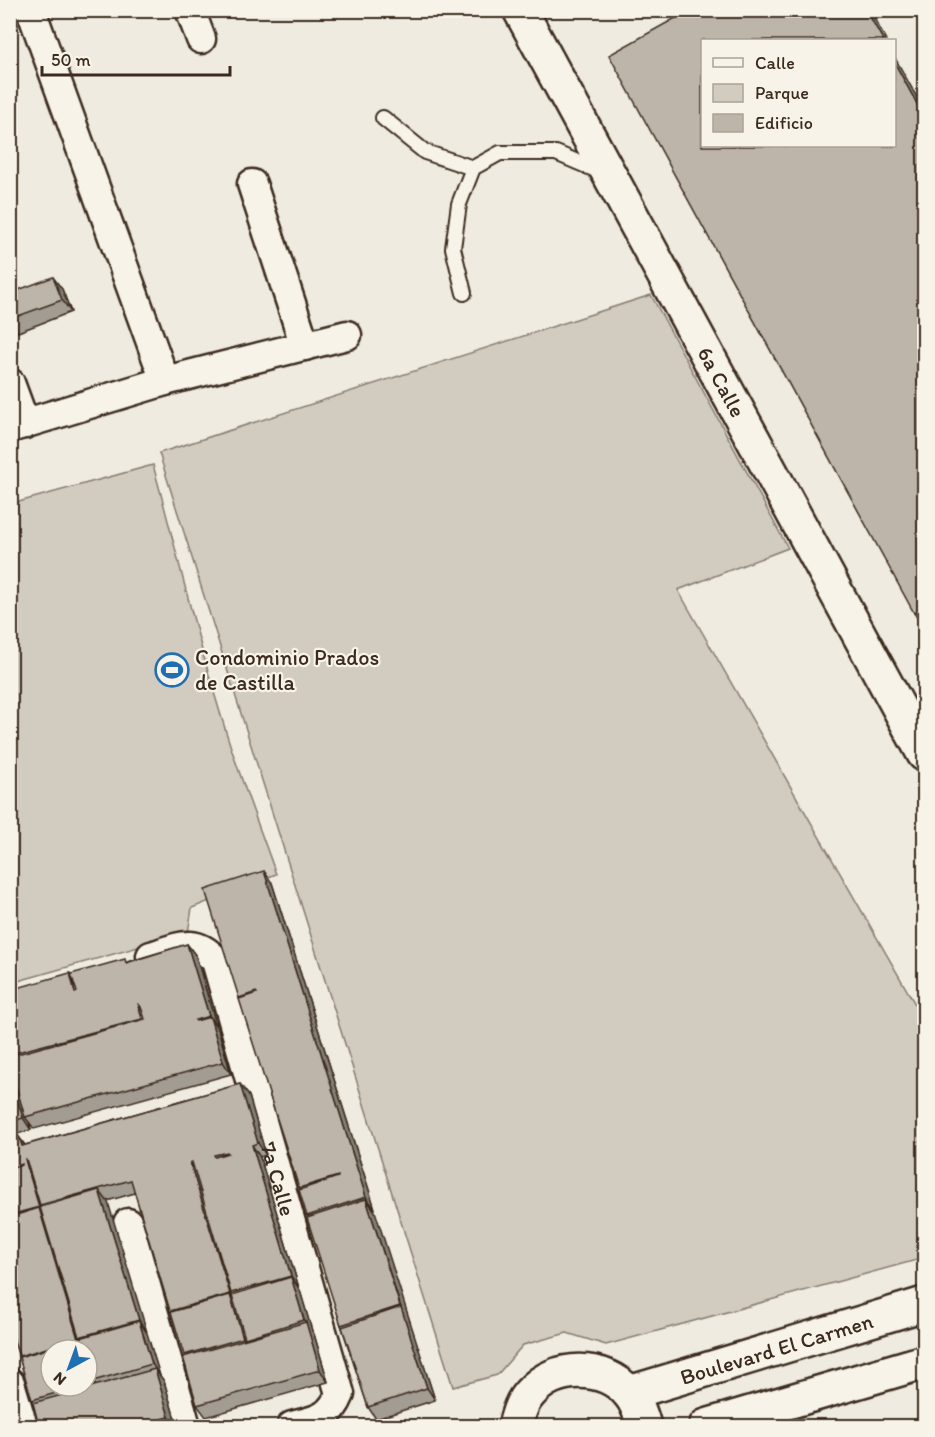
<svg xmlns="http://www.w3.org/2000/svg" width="935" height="1437" font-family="Itim,sans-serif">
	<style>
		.green { fill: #d1cbc0; stroke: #867a6f; stroke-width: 1.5 }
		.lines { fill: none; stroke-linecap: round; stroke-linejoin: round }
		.lane-casing { stroke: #3b2a1e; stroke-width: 18 }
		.street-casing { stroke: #3b2a1e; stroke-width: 33 }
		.secondary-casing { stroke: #3b2a1e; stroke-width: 38 }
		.lane { stroke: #f7f3e8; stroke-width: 14 }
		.street { stroke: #f7f3e8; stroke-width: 28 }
		.secondary { stroke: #f7f3e8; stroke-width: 33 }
		.wall { fill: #a39c92; stroke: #3b2a1e; stroke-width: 1.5; fill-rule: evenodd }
		.shaded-wall { fill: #847f77; stroke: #3b2a1e; stroke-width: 1.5 }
		.building { fill: #bdb5aa; stroke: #3b2a1e; stroke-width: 1.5; fill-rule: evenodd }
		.labels { text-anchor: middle; stroke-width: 4.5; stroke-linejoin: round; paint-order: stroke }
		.street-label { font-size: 22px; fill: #3b2a1e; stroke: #f7f3e8 }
		.poi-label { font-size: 22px; fill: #3b2a1e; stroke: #f7f3e8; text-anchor: start }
	</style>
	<rect width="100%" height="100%" fill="#efebe0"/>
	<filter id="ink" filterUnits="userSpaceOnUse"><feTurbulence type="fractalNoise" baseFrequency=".0167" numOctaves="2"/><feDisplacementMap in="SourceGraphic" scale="12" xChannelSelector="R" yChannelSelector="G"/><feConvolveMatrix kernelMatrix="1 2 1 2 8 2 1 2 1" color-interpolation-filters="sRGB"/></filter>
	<g filter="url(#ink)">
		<path class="green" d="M651 295 788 548 678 590 924 1020V1258L606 1345 567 1333 523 1345 497 1375 453 1387 159 453Z
			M153 465C177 551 196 637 223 722 238 773 258 823 276 874L192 908 188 933 11 983V504Z"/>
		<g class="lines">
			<defs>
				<path id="lane" d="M383 118 425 152 473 168
					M464 293 453 248 459 204 473 168 500 153H556L603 173"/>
				<g id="street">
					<path d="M31 10 165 381"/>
					<path d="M190 10 201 39"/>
					<path d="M252 184 305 346"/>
					<path d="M10 383 25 424"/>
					<path d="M10 428 165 381 347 335"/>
					<path id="s1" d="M151 956C177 948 195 936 216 961L340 1394C330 1419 316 1420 292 1426"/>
					<path d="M128 1223 186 1426"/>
					<path d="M10 1383 23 1426"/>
				</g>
				<g id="secondary">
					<path id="s2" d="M520 10 924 754"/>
					<path id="s3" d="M629 1393 924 1304"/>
					<path d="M515 1426C518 1415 521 1402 530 1393 555 1364 604 1364 629 1393 637 1402 641 1415 644 1426"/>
					<path d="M706 1426 924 1362"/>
				</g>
			</defs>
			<use href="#lane" class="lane-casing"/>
			<use href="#street" class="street-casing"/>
			<use href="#secondary" class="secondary-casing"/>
			<use href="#lane" class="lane"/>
			<use href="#street" class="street"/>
			<use href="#secondary" class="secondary"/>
		</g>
		<path class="wall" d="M924 110V628L914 613Z
			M62 289 71 312 18 332 10 322V293Z
			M272 883 375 1209H373L435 1400 376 1419 368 1407 341 1325 300 1189 239 998Z
			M187 944 196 956 231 1074 34 1129 29 1122 31 1130 10 1136V990L72 977 127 962Z
			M240 1084 249 1096 266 1155 260 1157 299 1288 312 1331 314 1334 328 1382 206 1417 197 1405 185 1356 135 1193 107 1201 146 1332 160 1376 164 1381 177 1426H39L34 1403 32 1400 10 1328V1139L19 1137 25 1145ZM87 1350V1386H51Z"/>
		<path class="shaded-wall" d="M866 10H870L886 40H883Z
			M894 56 924 110V117L894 62Z
			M53 277 62 289 71 312 62 300Z
			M264 871 272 883 375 1209 366 1197Z
			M187 944 196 956 217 1028 209 1016Z
			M138 1003 146 1016 151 1031 142 1019Z
			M210 1017 218 1029 231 1074 223 1062Z
			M10 1062 25 1117 29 1122 31 1130 23 1118 10 1077Z
			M240 1084 249 1096 266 1155 258 1143Z
			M19 1137 27 1149 22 1146Z
			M252 1145 260 1157 299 1288 291 1276Z
			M25 1159 34 1171 40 1205 46 1213 47 1219 39 1207Z
			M190 1163 199 1175 231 1293 237 1301 238 1306 230 1294Z
			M99 1190 108 1202 147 1332 139 1320Z
			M366 1199 375 1211 435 1400 427 1388Z
			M39 1208 47 1220 79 1337 84 1345 86 1350 78 1339Z
			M291 1277 300 1290 312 1331 314 1334 328 1382 320 1370 306 1323 304 1320Z
			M230 1295 239 1307 245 1338 250 1345 252 1350 243 1338Z
			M139 1321 147 1333 160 1376 152 1364Z
			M87 1352 93 1381 98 1389 100 1395 91 1383 87 1369Z
			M155 1369 164 1381 177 1426H176L169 1417Z
			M10 1418 13 1421 15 1426H10Z"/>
		<path class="building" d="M690 10H866L883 40H702V146H894V62L924 117V607L914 613 609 55Z
			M53 277 62 300 10 319V293Z
			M264 871 366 1197 307 1216 299 1190 338 1177V1176L299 1188 239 999 257 993 256 992 239 998 205 890Z
			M187 944 209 1016 195 1020 196 1021 210 1017 223 1062 25 1117 10 1065V1056L145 1019 141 1007 138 1003 142 1019 10 1054V990L70 973 75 993 77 992 71 974 125 959 126 963Z
			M10 1077 23 1118 10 1122Z
			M240 1084 258 1143 252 1145 291 1276 231 1293 192 1162 190 1163 230 1294 170 1311 131 1180 40 1205 26 1159H25L26 1163 39 1207 10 1215V1169L22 1165V1164L10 1168V1139L19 1137 22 1146ZM227 1152 228 1153 215 1157 214 1155Z
			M99 1190 139 1320 79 1337 40 1207Z
			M366 1199 400 1306 341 1325 307 1218Z
			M39 1208 78 1339 19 1356 10 1328V1217Z
			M291 1277 304 1320 245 1338 232 1295Z
			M230 1295 243 1338 184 1355 171 1312Z
			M401 1307 427 1388 368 1407 342 1327Z
			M139 1321 152 1364 93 1381 87 1363V1350H83L80 1338Z
			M306 1322 320 1370 197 1405 183 1357Z
			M78 1340 81 1350H51V1386H80L32 1400 19 1357Z
			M87 1369 91 1383 87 1384Z
			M155 1369 169 1417 135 1426H39L33 1403Z"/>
	</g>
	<defs>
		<symbol id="stadium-ring" viewBox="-11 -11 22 22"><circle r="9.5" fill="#f7f3e8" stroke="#1f6fb2" stroke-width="1.5"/><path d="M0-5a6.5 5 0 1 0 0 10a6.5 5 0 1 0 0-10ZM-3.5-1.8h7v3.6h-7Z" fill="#1f6fb2"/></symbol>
	</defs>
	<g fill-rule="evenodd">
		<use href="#stadium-ring" x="153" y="651" width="38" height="38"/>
	</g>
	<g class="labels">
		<g class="street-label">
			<text dy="8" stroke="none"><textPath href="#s2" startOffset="423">6a Calle</textPath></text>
			<text dy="8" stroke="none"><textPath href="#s1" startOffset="298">7a Calle</textPath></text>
			<text dy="8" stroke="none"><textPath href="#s3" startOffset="154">Boulevard El Carmen</textPath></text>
		</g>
		<g class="poi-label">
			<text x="195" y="665">Condominio Prados<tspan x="195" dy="25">de Castilla</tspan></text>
		</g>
	</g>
	<rect width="935" height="1437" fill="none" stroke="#f7f3e8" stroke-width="36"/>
	<rect x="18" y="18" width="899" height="1401" fill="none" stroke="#3b2a1e" stroke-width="2" filter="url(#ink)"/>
	<rect x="701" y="39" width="195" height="108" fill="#f7f3e8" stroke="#aca397" stroke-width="1.5"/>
	<rect x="713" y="58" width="30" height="9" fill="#f7f3e8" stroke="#aca397" stroke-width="1.5"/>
	<text x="755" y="69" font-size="18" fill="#3b2a1e">Calle</text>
	<rect x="713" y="84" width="30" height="18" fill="#d1cbc0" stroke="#aca397" stroke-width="1.5"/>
	<text x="755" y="99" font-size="18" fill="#3b2a1e">Parque</text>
	<rect x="713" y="114" width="30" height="18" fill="#bdb5aa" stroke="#aca397" stroke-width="1.5"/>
	<text x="755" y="129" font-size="18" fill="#3b2a1e">Edificio</text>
	<g transform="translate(69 1368) rotate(221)"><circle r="28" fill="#f7f3e8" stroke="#aca397" stroke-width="1.5"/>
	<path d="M0-4.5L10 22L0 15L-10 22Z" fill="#1f6fb2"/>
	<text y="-9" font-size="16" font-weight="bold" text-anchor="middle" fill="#3b2a1e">N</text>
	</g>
	<path d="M42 66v9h188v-9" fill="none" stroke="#3b2a1e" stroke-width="3"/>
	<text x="51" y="66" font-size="18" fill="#3b2a1e" stroke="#f7f3e8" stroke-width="4.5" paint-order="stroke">50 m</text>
</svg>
